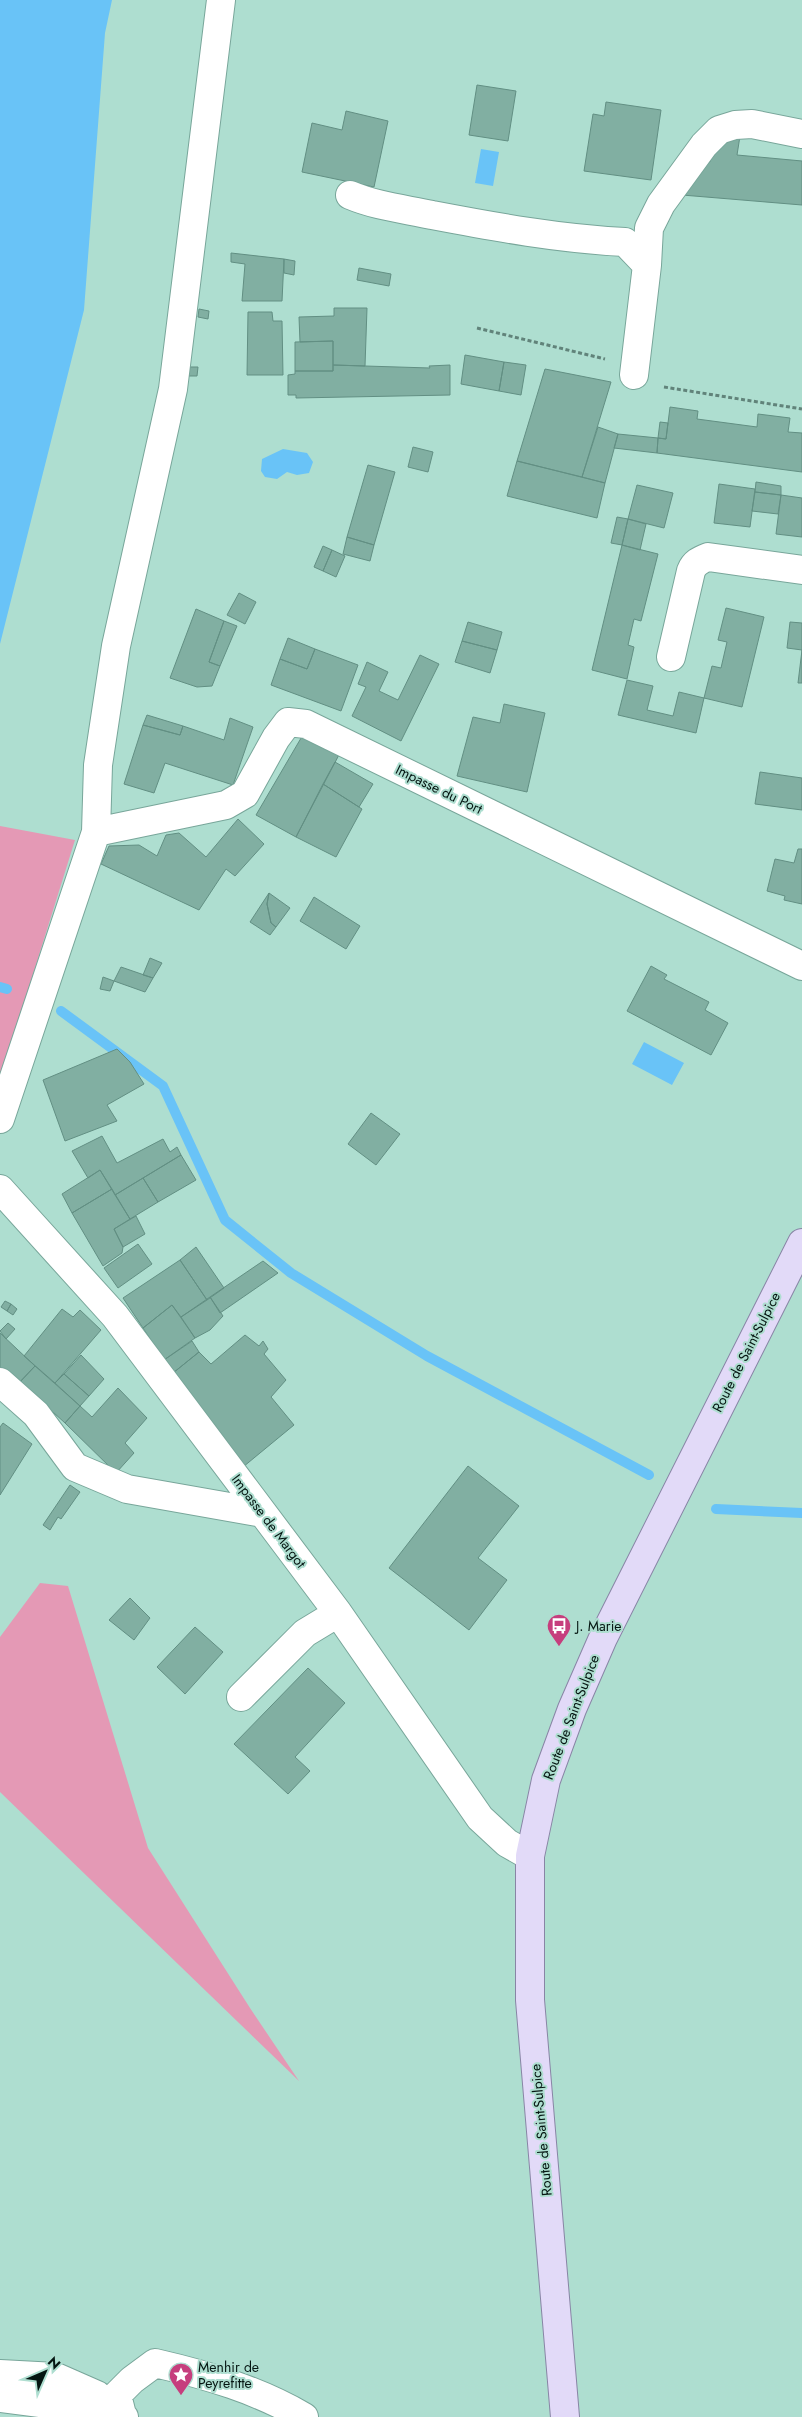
<svg xmlns="http://www.w3.org/2000/svg" width="802" height="2417" font-family="Jost,sans-serif">
	<style>
		.green { fill: #e499b5 }
		.water { fill: #69c3f7 }
		.lines { fill: none; stroke-linecap: round; stroke-linejoin: round }
		.stream { stroke: #69c3f7; stroke-width: 10 }
		.building { fill: #81afa2; stroke: #628f83 }
		.minor-casing { stroke: #78a69a; stroke-width: 30 }
		.major-casing { stroke: #8885a5; stroke-width: 30 }
		.path { stroke: #61837a; stroke-width: 3; stroke-dasharray: 4 2.5; stroke-linecap: butt }
		.minor { stroke: #fff; stroke-width: 28 }
		.major { stroke: #e2daf8; stroke-width: 28 }
		.labels { text-anchor: middle; stroke-width: 4; stroke-linejoin: round; paint-order: stroke }
		.street-label { font-size: 14px; fill: #051612; stroke: #aeded0 }
		.poi-label { font-size: 14px; fill: #051612; stroke: #aeded0; text-anchor: start }
	</style>
	<rect width="100%" height="100%" fill="#aeded0"/>
	<path class="green" d="M0 826 75 840 0 1080Z
		M40 1583 68 1586 148 1848 250 2008 299 2081 0 1792V1637Z"/>
	<path class="water" d="M0 0H112L105 33 84 310 0 644Z
		M481 149 499 152 493 186 475 183Z
		M283 449 307 453 313 462 309 473 297 475 287 472 277 479 265 477 261 471 262 459Z
		M644 1042 684 1063 672 1085 632 1064Z"/>
	<g class="lines">
		<path class="stream" d="M0 987 7 989
			M61 1011 163 1086 225 1220 291 1273 427 1356 649 1475
			M716 1509 802 1513"/>
	</g>
	<path class="building" d="M477 85 516 91 508 141 469 135Z
		M606 102 661 110 651 180 584 171 593 114 604 116Z
		M346 111 388 121 374 187 302 172 312 123 342 130Z
		M740 136 737 155 802 161V205L682 195 701 162H710L714 142Z
		M231 253 284 259 282 301H242L245 264 231 262Z
		M284 259 295 261 294 275 284 273Z
		M359 268 391 274 389 286 357 280Z
		M334 308H367L365 366 333 365V341L300 342 299 317 334 316Z
		M199 309 209 311 208 319 198 317Z
		M248 312H272L273 321H282L283 375H247Z
		M333 341V371H295V342Z
		M465 355 504 362 499 391 461 384Z
		M504 362 526 365 521 395 499 391Z
		M333 365 430 368 429 366 450 365V395L296 398V395H288V375L295 374V371H333Z
		M190 367H198L197 376H188Z
		M545 369 611 382 582 477 517 461Z
		M670 407 698 411 697 419 757 427 758 414 790 418 788 432 802 433V472L657 453 658 438 666 439Z
		M660 422 668 423 666 439 658 438Z
		M598 427 618 434 605 483 582 477Z
		M618 434 658 438 657 453 614 448Z
		M413 447 433 452 428 472 408 467Z
		M517 461 605 483 597 518 507 496Z
		M368 465 395 472 374 545 347 537Z
		M756 482 781 486V495L755 492Z
		M719 484 755 489 750 527 714 523Z
		M637 485 673 493 664 528 628 519Z
		M755 492 781 495 778 514 752 511Z
		M781 495 802 498V537L776 534Z
		M617 517 628 519 622 545 611 543Z
		M628 519 646 524 640 550 622 545Z
		M347 537 374 545 370 561 343 554Z
		M622 545 658 554 641 621 634 619 628 645 634 647 627 679 592 670Z
		M323 546 332 550 323 571 314 567Z
		M332 550 345 556 336 577 323 571Z
		M239 593 256 602 245 624 227 615Z
		M726 608 764 617 742 707 704 698 712 666 721 668 727 642 718 640Z
		M196 609 224 621 209 662 220 666 212 686 197 687 170 678Z
		M224 621 237 626 220 666 209 662Z
		M468 622 502 632 497 650 462 641Z
		M790 622 802 623V650L787 648Z
		M288 638 315 649 307 669 280 659Z
		M462 641 497 650 490 673 455 662Z
		M315 649 358 665 341 711 271 685 280 659 307 669Z
		M802 650V683H798Z
		M420 655 439 664 401 741 352 716 366 687 358 684 367 662 388 672 379 691 398 700Z
		M627 680 653 686 647 710 673 716 679 692 704 698 696 733 618 715Z
		M504 704 545 713 527 792 457 776 473 717 500 723Z
		M147 715 183 726 180 735 143 725Z
		M230 718 253 727 233 785 165 763 154 793 124 784 143 725 180 735 183 726 224 740Z
		M304 733 341 751 296 837 256 815Z
		M335 762 373 784 359 807 323 784Z
		M760 772 802 778V810L755 804Z
		M323 784 362 809 336 857 296 837Z
		M238 819 264 844 235 876 226 869 199 910 101 864 109 846 139 845 157 856 166 835 179 833 206 857Z
		M798 849H802V904L784 900 785 896 767 891 775 859 794 863Z
		M269 893 290 908 276 927 271 923 267 904Z
		M269 893 267 904 271 923 276 927 270 935 250 922Z
		M314 897 360 926 346 949 300 921Z
		M150 958 162 963 153 978 143 975Z
		M651 966 667 975 664 979 709 1002 705 1010 728 1023 711 1055 627 1011Z
		M121 967 153 978 145 992 114 981Z
		M103 977 114 981 110 991 100 989Z
		M117 1049 130 1062 144 1084 107 1105 117 1121 65 1141 43 1080Z
		M371 1113 400 1134 376 1165 348 1144Z
		M102 1136 117 1163 163 1139 170 1152 177 1147 181 1155 115 1195 100 1170 88 1178 72 1151Z
		M181 1155 196 1180 158 1202 143 1178Z
		M100 1170 112 1189 72 1213 62 1194Z
		M143 1178 158 1202 130 1219 115 1195Z
		M112 1189 130 1219 114 1229 123 1247 122 1253 103 1266 72 1213Z
		M136 1216 145 1234 123 1247 114 1229Z
		M138 1244 152 1264 118 1288 104 1268Z
		M196 1247 224 1288 207 1300 180 1260Z
		M180 1260 207 1300 181 1317 172 1305 143 1328 123 1298Z
		M263 1261 278 1273 220 1313 210 1297Z
		M210 1297 223 1316 210 1330 195 1338 181 1317Z
		M5 1301 11 1304 7 1311 1 1307Z
		M11 1304 17 1309 13 1315 7 1311Z
		M172 1305 195 1338 164 1360 143 1328Z
		M62 1309 73 1317 80 1310 101 1330 55 1383 24 1356Z
		M8 1323 15 1329 6 1339 0 1331Z
		M0 1333 35 1366 15 1387 0 1371Z
		M245 1335 259 1346 263 1341 268 1349 264 1354 286 1380 271 1397 294 1425 243 1467 173 1373 199 1352 211 1364Z
		M192 1341 199 1352 173 1373 164 1360Z
		M81 1355 104 1379 89 1396 64 1374Z
		M35 1366 80 1406 65 1423 20 1382Z
		M64 1374 89 1396 80 1406 55 1383Z
		M118 1388 147 1418 125 1443 134 1453 116 1473 65 1423 80 1406 92 1417Z
		M3 1423 32 1444 0 1495V1427Z
		M468 1466 519 1506 478 1558 507 1580 469 1630 389 1568Z
		M70 1485 80 1492 61 1519 58 1517 50 1530 43 1525Z
		M130 1598 150 1618 134 1640 109 1620Z
		M195 1627 223 1652 185 1694 157 1667Z
		M308 1668 345 1703 295 1757 310 1771 288 1794 234 1744Z"/>
	<g class="lines">
		<defs>
			<path id="minor" d="M350 195C376 206 404 209 432 215 495 227 561 239 625 242L647 265 634 375
				M647 265 649 228 661 204 704 145 719 130 735 125 752 124 802 134
				M671 657 691 571C694 563 700 560 708 557L802 570
				M96 832 226 805 245 794 276 738 288 722 306 724 802 966
				M0 1119 96 832 98 765 116 646 173 389 221 0
				M0 1189 115 1316 338 1613 480 1818 507 1843 530 1856
				M0 1382 36 1414 75 1467 127 1489 263 1513
				M241 1697 305 1633 338 1613
				M0 2374 56 2377 97 2395 124 2417
				M0 2398 79 2408 103 2417
				M122 2415 117 2395 132 2380 155 2363C207 2375 258 2390 304 2417"/>
			<path id="major" d="M565 2417 530 2000V1856L546 1780 572 1709 603 1638 802 1243"/>
		</defs>
		<use href="#minor" class="minor-casing"/>
		<use href="#major" class="major-casing"/>
		<path class="path" d="M477 328 605 359
			M664 387 802 409"/>
		<use href="#minor" class="minor"/>
		<use href="#major" class="major"/>
	</g>
	<defs>
		<symbol id="bus-pin" viewBox="-11 -11 22 30"><path d="M0 17L-7.5 6A9.5 9.5 0 1 1 7.5 6Z" fill="#c63e7d" stroke="#aeded0"/><path d="M-5-6H5V4H4V6H2V4H-2V6H-4V4H-5ZM-3.5-4V0h7V-4ZM-3.5 1.2v1.5H-2V1.2ZM2 1.2v1.5H3.5V1.2Z" fill="#fff"/></symbol>
		<symbol id="sight-pin" viewBox="-11 -11 22 30"><path d="M0 17L-7.5 6A9.5 9.5 0 1 1 7.5 6Z" fill="#c63e7d" stroke="#aeded0"/><path d="M0-6L1.8-2.2L6-1.7L2.9 1.2L3.7 5.4L0 3.3L-3.7 5.4L-2.9 1.2L-6-1.7L-1.8-2.2Z" fill="#fff"/></symbol>
	</defs>
	<g fill-rule="evenodd">
		<use href="#bus-pin" x="545" y="1612" width="28" height="38"/>
		<use href="#sight-pin" x="167" y="2361" width="28" height="38"/>
	</g>
	<g class="labels">
		<g class="street-label">
			<text transform="translate(439 789) rotate(26)" y="5">Impasse du Port</text>
			<text transform="translate(746 1352) rotate(-63)" y="5">Route de Saint-Sulpice</text>
			<text transform="translate(269 1521) rotate(53)" y="5">Impasse de Margot</text>
			<text transform="translate(571 1717) rotate(-69)" y="5">Route de Saint-Sulpice</text>
			<text transform="translate(541 2130) rotate(-95)" y="5">Route de Saint-Sulpice</text>
		</g>
		<g class="poi-label">
			<text x="576" y="1631">J. Marie</text>
			<text x="198" y="2372">Menhir de<tspan x="198" dy="16">Peyrefitte</tspan></text>
		</g>
	</g>
	<g transform="translate(45 2372) rotate(45)" stroke="#aeded0" stroke-width="4" paint-order="stroke">
	<path d="M0-4L9 19L0 12L-9 19Z" fill="#051612"/>
	<text y="-8" font-size="14" font-weight="bold" text-anchor="middle" fill="#051612">N</text>
	</g>
</svg>
